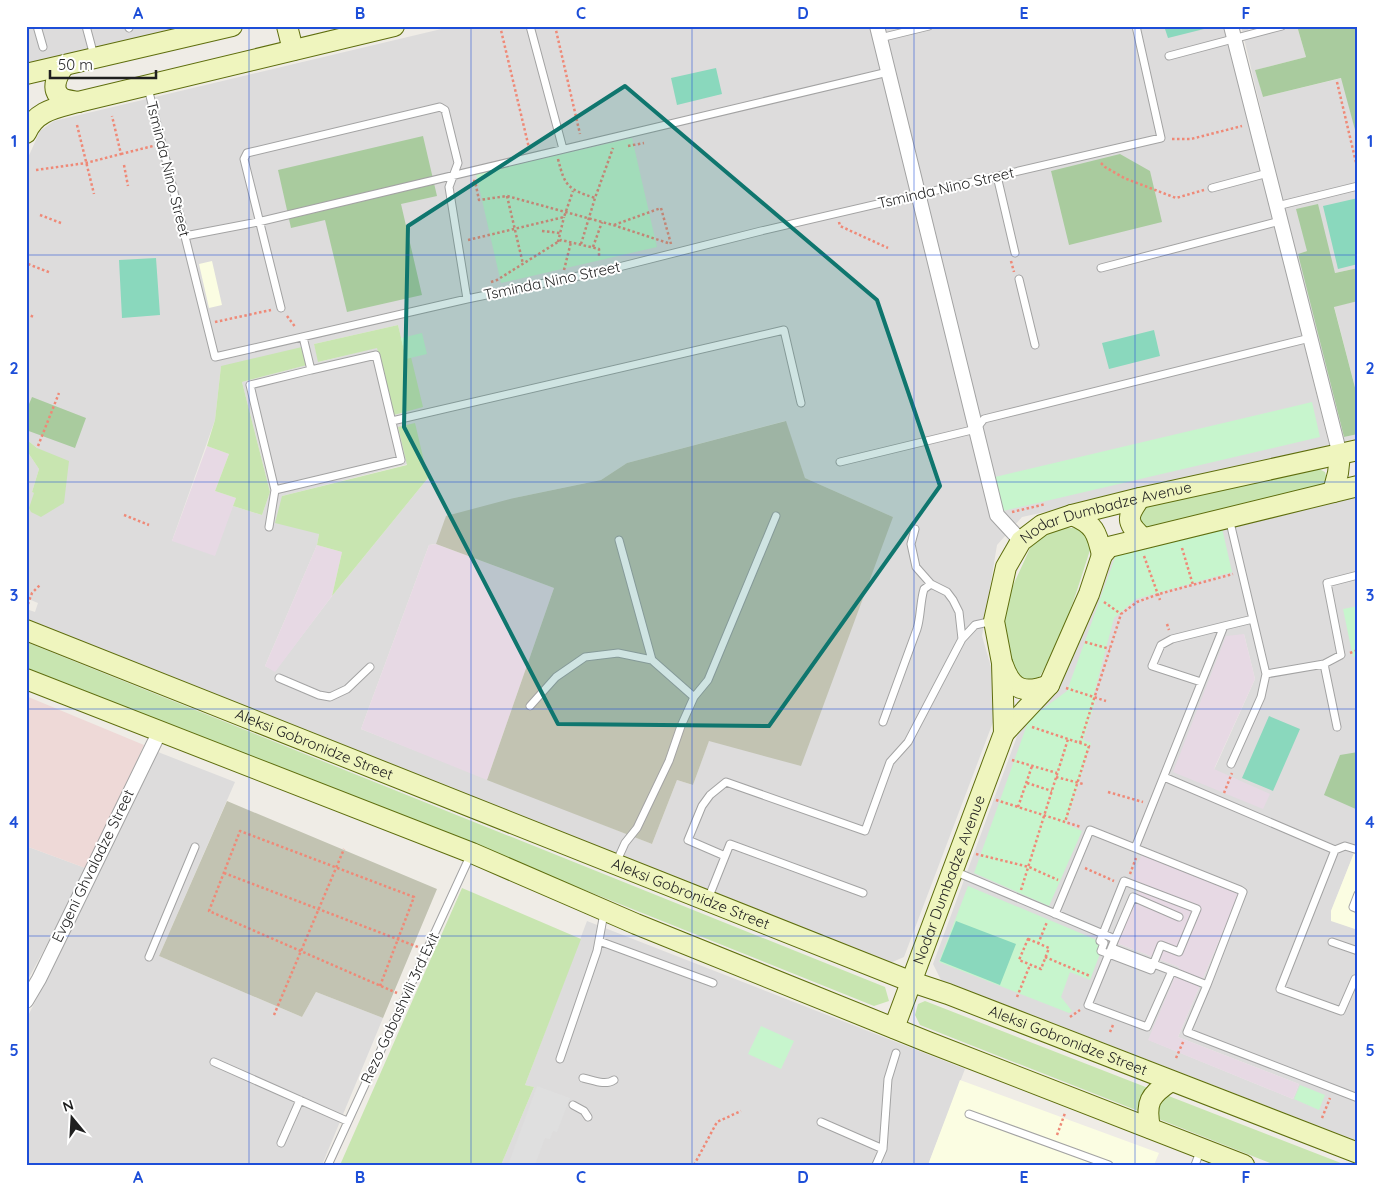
<svg xmlns="http://www.w3.org/2000/svg" width="1384" height="1191" font-family="Quicksand,sans-serif">
	<style>
		.residential { fill: #dddcdc; fill-rule: evenodd }
		.commercial { fill: #eed9d7 }
		.industrial { fill: #e7d9e4 }
		.education { fill: #fbfde2 }
		.construction { fill: #c2c3b2 }
		.grass { fill: #c8e5b0 }
		.forest { fill: #a9cb9e }
		.park { fill: #c7f5cd }
		.pitch { fill: #8ad8bd }
		.parking { fill: #dfdfdf }
		.lines { fill: none; stroke-linecap: round; stroke-linejoin: round }
		.lane-casing { stroke: #a3a3a3; stroke-width: 9 }
		.street-casing { stroke: #a3a3a3; stroke-width: 16 }
		.secondary-casing { stroke: #5f6e0e; stroke-width: 22 }
		.path { stroke: #ef8977; stroke-width: 2.5; stroke-dasharray: 2.5 2.5; stroke-linecap: butt }
		.lane { stroke: #fff; stroke-width: 7 }
		.street { stroke: #fff; stroke-width: 14 }
		.secondary { stroke: #eff5be; stroke-width: 20 }
		.marked { fill: #0f766e; fill-opacity: 0.2; stroke: #0f766e; stroke-width: 4; stroke-linejoin: round }
		.grid { fill: none; stroke: #1d4ed8; stroke-width: 1; stroke-opacity: 0.55 }
		.labels { text-anchor: middle; stroke-width: 4; stroke-linejoin: round; paint-order: stroke }
		.street-label { font-size: 15px; fill: #1f1f1f; stroke: #fff }
		.neatline { fill: none; stroke: #1d4ed8; stroke-width: 2 }
		.grid-label { font-size: 16px; text-anchor: middle; font-weight: bold; fill: #1d4ed8 }
	</style>
	<rect width="100%" height="100%" fill="#efece6"/>
	<path class="residential" d="M26 26H194L26 65Z
		M454 26H1225L1329 445 1327 451 1022 517 997 545 982 636 999 694 998 709 904 957 890 963 26 621V609L35 612 38 603 26 598V445L27 451 39 469 32 492 64 503 37 448 26 439V162L40 131 54 121ZM398 325 406 359 394 414 378 347 319 362 314 344ZM306 365 242 382 270 492 262 515 233 506 172 541 215 420 221 366ZM785 421 805 478 893 517 709 740 693 785 677 780 652 844 361 729 429 545 436 544 514 498 601 480 627 463ZM398 427 428 478 332 596 275 671 265 666 317 545 319 534 282 496 408 464Z
		M1241 26H1247L1249 31 1266 26H1297L1306 57 1256 70 1263 97 1342 78 1358 141V268L1335 273 1307 251 1299 254 1344 437 1358 434V447H1341Z
		M1358 301V399L1334 306Z
		M1358 495V843L1331 911V920L1358 930V1141L941 980 933 964 1026 712 1111 552ZM1244 634 1255 679 1214 770ZM1141 886 1239 894 1178 1037 1299 1084 1293 1099 1149 1040 1179 967 1117 943Z
		M158 752 235 782 159 956 302 1017 316 992 383 1018 322 1165H26V1020Z
		M26 846 88 869 26 983Z
		M587 921 965 1069 928 1165H501L534 1087 525 1085Z"/>
	<path class="commercial" d="M26 696 144 745 88 869 26 846Z"/>
	<path class="industrial" d="M207 446 229 454 215 491 236 498 215 556 172 541Z
		M436 544 554 588 487 780 361 729 429 545Z
		M317 545 342 552 332 596 275 672 265 666Z
		M1244 634 1255 679 1214 769 1270 794 1263 809 1173 772 1226 636Z
		M1142 854 1239 894 1178 1037 1299 1084 1293 1099 1148 1040 1179 967 1117 943 1140 887 1130 882Z"/>
	<path class="education" d="M212 261 222 305 209 308 199 264Z
		M1358 843V930L1331 921V911Z
		M960 1080 1159 1153 1154 1165H928Z"/>
	<path class="construction" d="M786 421 805 478 893 517 801 766 709 741 693 785 677 780 652 844 487 780 554 588 436 544 446 516 514 498 601 480 627 463Z
		M227 801 437 889 383 1018 316 992 302 1017 159 956Z"/>
	<path class="grass" d="M398 325 406 358 411 357 423 407 394 415 377 348 318 362 314 344Z
		M302 347 307 365 242 382 270 492 262 515 233 506 236 498 215 491 229 454 207 446 215 420 221 366Z
		M415 423 428 478 332 596 342 552 317 545 319 534 275 523 282 496 407 465 398 427Z
		M26 439 37 448 69 461 64 503 41 517 31 512 29 508 34 493 32 492 39 469 27 451Z
		M1315 467 1325 472 1327 480 1322 488 1149 529 1140 527 1139 510 1146 507Z
		M1062 528H1078L1090 536 1091 547C1076 593 1063 640 1037 681L1017 679 1010 661 1003 631 1011 590 1031 546 1046 533Z
		M26 642 885 987 889 1001 874 1006 231 748 26 668Z
		M462 888 581 939 525 1085 534 1087 501 1165H340Z
		M925 1001 1346 1165H1275L920 1025 915 1015 918 1004Z"/>
	<path class="forest" d="M1297 26H1358V30L1355 31 1358 40V141L1341 78 1263 97 1255 70 1306 57Z
		M423 136 437 196 401 204 422 295 347 312 325 220 291 228 278 170Z
		M1120 154 1150 171 1162 222 1069 245 1051 171Z
		M1318 204 1335 273 1358 268V301L1334 307 1358 399V434L1344 437 1298 254 1307 251 1296 209Z
		M32 397 86 418 75 448 26 430V411Z
		M1358 752V810L1324 795 1340 755Z"/>
	<path class="park" d="M632 138 657 247 501 283 476 174Z
		M422 333 427 354 406 359 401 338Z
		M1312 402 1320 437 1003 511 995 477Z
		M1222 528 1232 572 1136 599 1114 618 1094 694 1095 702 1083 740 1091 743 1066 824 1082 831 1049 906 974 873 1029 719 1067 691 1117 552Z
		M1358 606V656L1353 657 1343 609Z
		M968 886 1104 943 1090 980 1070 972 1061 997 1072 1011 1069 1013 939 962Z
		M761 1026 794 1041 781 1069 748 1054Z
		M1300 1085 1325 1095 1319 1110 1294 1099Z"/>
	<path class="pitch" d="M1164 26H1207L1208 28 1168 38Z
		M716 68 722 94 677 105 671 78Z
		M1358 198V264L1338 269 1323 206Z
		M156 258 160 315 122 318 119 260Z
		M1154 330 1160 356 1109 369 1102 343Z
		M1269 716 1300 729 1273 791 1242 778Z
		M956 921 1016 944 1000 985 940 961Z"/>
	<path class="parking" d="M537 1086 570 1098 557 1132 553 1131 550 1139 545 1138 535 1165H508Z"/>
	<g class="lines">
		<defs>
			<path id="lane" d="M37 26 43 47
				M86 26 94 56
				M128 26 129 28
				M530 26 563 149
				M880 38 929 26
				M1169 56 1282 26
				M148 88 215 357 467 299 603 271 761 231 1161 138 1136 26
				M997 176 1015 253
				M1212 188 1268 173
				M1277 206 1358 186
				M185 236 258 222 888 72
				M1101 268 1280 221
				M1019 279 1035 345
				M281 308 244 159 247 153 440 107 445 110 458 163 449 187 467 299
				M392 421 784 330 801 403
				M840 462 976 429 984 419 1310 338
				M275 490 250 385 311 370
				M1229 518 1266 674 1261 697 1231 764
				M269 527 275 490 401 460 376 355 311 370 303 337
				M915 529 911 544 916 567 931 584 947 592 953 600 959 612 962 639
				M619 540 652 660 694 697
				M1253 619 1224 626 1135 848 1240 890 1243 892 1207 985 1187 1032 1358 1098
				M1324 664 1337 727
				M1266 674 1324 664 1341 655 1327 583 1358 575
				M279 678 319 695 330 697 347 689 370 667
				M1201 682 1152 666 1161 645 1172 639 1224 626
				M530 706 556 677 585 657 618 653 652 660
				M883 722 917 629C921 616 920 602 924 589L931 584
				M1164 777 1335 850 1280 989 1341 1011 1355 979 1358 981
				M1335 850 1345 846 1358 850
				M725 856 688 840 702 806 710 795 726 782 865 831 890 762 908 742 962 639 975 625 993 621
				M616 863 625 843 637 828 669 761 681 726 694 697 708 680 776 516
				M954 871 1115 939 1088 1005 1147 1027 1172 971 1112 948
				M1124 881 1197 909 1179 952 1161 945 1151 970 1101 951 1104 943 1100 941Z
				M1358 894 1353 907 1358 909
				M708 899 730 844 863 893
				M1055 914 1090 830 1135 848
				M1115 939 1133 897 1179 917
				M599 941 713 983
				M1332 942 1358 951
				M149 957 195 847
				M1172 971 1207 985
				M560 1059 597 951 604 913
				M214 1062 347 1121
				M583 1078C593 1080 605 1086 614 1080
				M573 1105 584 1111 588 1117
				M969 1114 1109 1165
				M821 1122 883 1149
				M281 1143 300 1100
				M328 1165 471 854
				M876 1165 883 1149 888 1079 896 1053
				M1195 1165 1201 1149"/>
			<path id="street" d="M877 26 997 515 1021 541
				M1231 26 1340 455
				M26 1001 39 979 160 731"/>
			<g id="secondary">
				<path d="M287 26 293 50"/>
				<path d="M64 66C58 74 49 90 62 98 65 100 73 101 78 102"/>
				<path d="M26 74 232 26"/>
				<path d="M26 133C36 110 57 108 78 102L394 26"/>
				<path d="M1333 492 1338 473 1340 455"/>
				<path d="M1140 498C1127 516 1125 522 1143 538"/>
				<path d="M1072 515C1094 524 1097 532 1102 555"/>
				<path id="s1" d="M26 630 912 982 948 994 1358 1153"/>
				<path d="M1003 665C1012 691 1025 694 1049 685"/>
				<path d="M26 679 472 853 636 924 928 1042 1244 1165"/>
				<path d="M1004 733 1049 685 1089 594 1102 555 1109 547 1358 486"/>
				<path id="s2" d="M894 1028 1004 733 1002 663 994 621 1006 567 1021 541 1042 525 1072 515 1140 498 1358 450"/>
				<path d="M1150 1128C1145 1102 1150 1095 1171 1081"/>
			</g>
		</defs>
		<use href="#lane" class="lane-casing"/>
		<use href="#street" class="street-casing"/>
		<use href="#secondary" class="secondary-casing"/>
		<path class="path" d="M500 26 529 148
			M555 26 580 134
			M1337 82 1358 171
			M77 125 94 194
			M1172 139H1191L1242 126
			M628 146 644 143
			M121 154 153 146
			M558 159C565 187 568 189 595 198
			M1101 163 1105 167 1124 178 1176 198 1204 190
			M124 165 128 186
			M36 170 86 163 121 154 112 116
			M473 181H475L479 200 507 196 613 225 668 243
			M507 196 523 264
			M40 215 61 223
			M839 222 840 226 888 248
			M614 225 661 208 671 244
			M542 231 560 233
			M468 240 564 217 573 191
			M558 242 564 217
			M581 244 595 198 613 148
			M593 247 602 222
			M1011 261 1014 272
			M28 264 51 273
			M564 270 571 242
			M491 282 497 280 561 240 599 249V258
			M26 314 34 317
			M287 316 296 328
			M215 322 271 310
			M26 385 28 381
			M38 446 59 393
			M1012 512 1046 504
			M124 515 149 525
			M1182 548 1193 585
			M1144 556 1160 600
			M1104 602 1121 614
			M26 609 32 593 40 585
			M1167 624 1169 630
			M1085 642 1110 649
			M1350 653 1358 650
			M1066 688 1106 701
			M1032 727 1089 746 1065 822
			M1080 743 1121 614 1137 602 1159 594 1233 574
			M1012 760 1057 773
			M1056 777 1083 784
			M1027 783 1052 791
			M1108 792 1143 802
			M1224 793 1232 773
			M996 800 1081 827
			M1018 807 1032 766
			M976 854 1029 867 1058 880
			M1085 868 1114 881
			M224 873 418 947
			M1130 874 1136 858
			M1021 890 1068 739
			M1028 939 1049 948 1041 969 1019 960Z
			M1038 944 1047 922
			M1045 957 1090 976
			M380 986 414 897 240 831 209 911 397 993
			M1017 997 1030 965
			M274 1015 344 849
			M1070 1017 1080 1010
			M1110 1032 1113 1025
			M1176 1058 1184 1040
			M1322 1118 1330 1098
			M1057 1135 1065 1113
			M694 1165 717 1122 741 1111"/>
		<use href="#lane" class="lane"/>
		<use href="#street" class="street"/>
		<use href="#secondary" class="secondary"/>
	</g>
	<path class="marked" d="M625 86 877 300 940 486 769 726 558 724 404 427 408 226Z"/>
	<path class="grid" d="M249 26V1165M471 26V1165M692 26V1165M914 26V1165M1135 26V1165M26 255H1358M26 482H1358M26 709H1358M26 936H1358"/>
	<g class="labels">
		<g class="street-label">
			<text transform="translate(168 169) rotate(76)" y="5">Tsminda Nino Street</text>
			<text transform="translate(946 188) rotate(-13)" y="5">Tsminda Nino Street</text>
			<text transform="translate(552 281) rotate(-12)" y="5">Tsminda Nino Street</text>
			<text dy="5" stroke="none"><textPath href="#s2" startOffset="604">Nodar Dumbadze Avenue</textPath></text>
			<text dy="5" stroke="none"><textPath href="#s1" startOffset="310">Aleksi Gobronidze Street</textPath></text>
			<text transform="translate(93 866) rotate(-64)" y="5">Evgeni Ghvaladze Street</text>
			<text dy="5" stroke="none"><textPath href="#s2" startOffset="158">Nodar Dumbadze Avenue</textPath></text>
			<text dy="5" stroke="none"><textPath href="#s1" startOffset="715">Aleksi Gobronidze Street</textPath></text>
			<text transform="translate(400 1008) rotate(-65)" y="5">Rezo Gabashvili 3rd Exit</text>
			<text dy="5" stroke="none"><textPath href="#s1" startOffset="1120">Aleksi Gobronidze Street</textPath></text>
		</g>
	</g>
	<rect width="1384" height="1191" fill="none" stroke="#ffffff" stroke-width="55"/>
	<g transform="translate(72 1118) rotate(342)" stroke="#ffffff" stroke-width="4" paint-order="stroke">
	<path d="M0-4L9 19L0 12L-9 19Z" fill="#1f1f1f"/>
	<text y="-8" font-size="14" font-weight="bold" text-anchor="middle" fill="#1f1f1f">N</text>
	</g>
	<path d="M50 70v8h106v-8" fill="none" stroke="#1f1f1f" stroke-width="2.5"/>
	<text x="58" y="70" font-size="15" fill="#1f1f1f" stroke="#ffffff" stroke-width="4" paint-order="stroke">50 m</text>
	<rect x="28" y="28" width="1328" height="1136" class="neatline"/>
	<g class="grid-label">
		<text x="138" y="19">A</text>
		<text x="360" y="19">B</text>
		<text x="581" y="19">C</text>
		<text x="803" y="19">D</text>
		<text x="1024" y="19">E</text>
		<text x="1246" y="19">F</text>
		<text x="14" y="147">1</text>
		<text x="1370" y="147">1</text>
		<text x="14" y="374">2</text>
		<text x="1370" y="374">2</text>
		<text x="14" y="601">3</text>
		<text x="1370" y="601">3</text>
		<text x="14" y="828">4</text>
		<text x="1370" y="828">4</text>
		<text x="14" y="1056">5</text>
		<text x="1370" y="1056">5</text>
		<text x="138" y="1183">A</text>
		<text x="360" y="1183">B</text>
		<text x="581" y="1183">C</text>
		<text x="803" y="1183">D</text>
		<text x="1024" y="1183">E</text>
		<text x="1246" y="1183">F</text>
	</g>
</svg>
